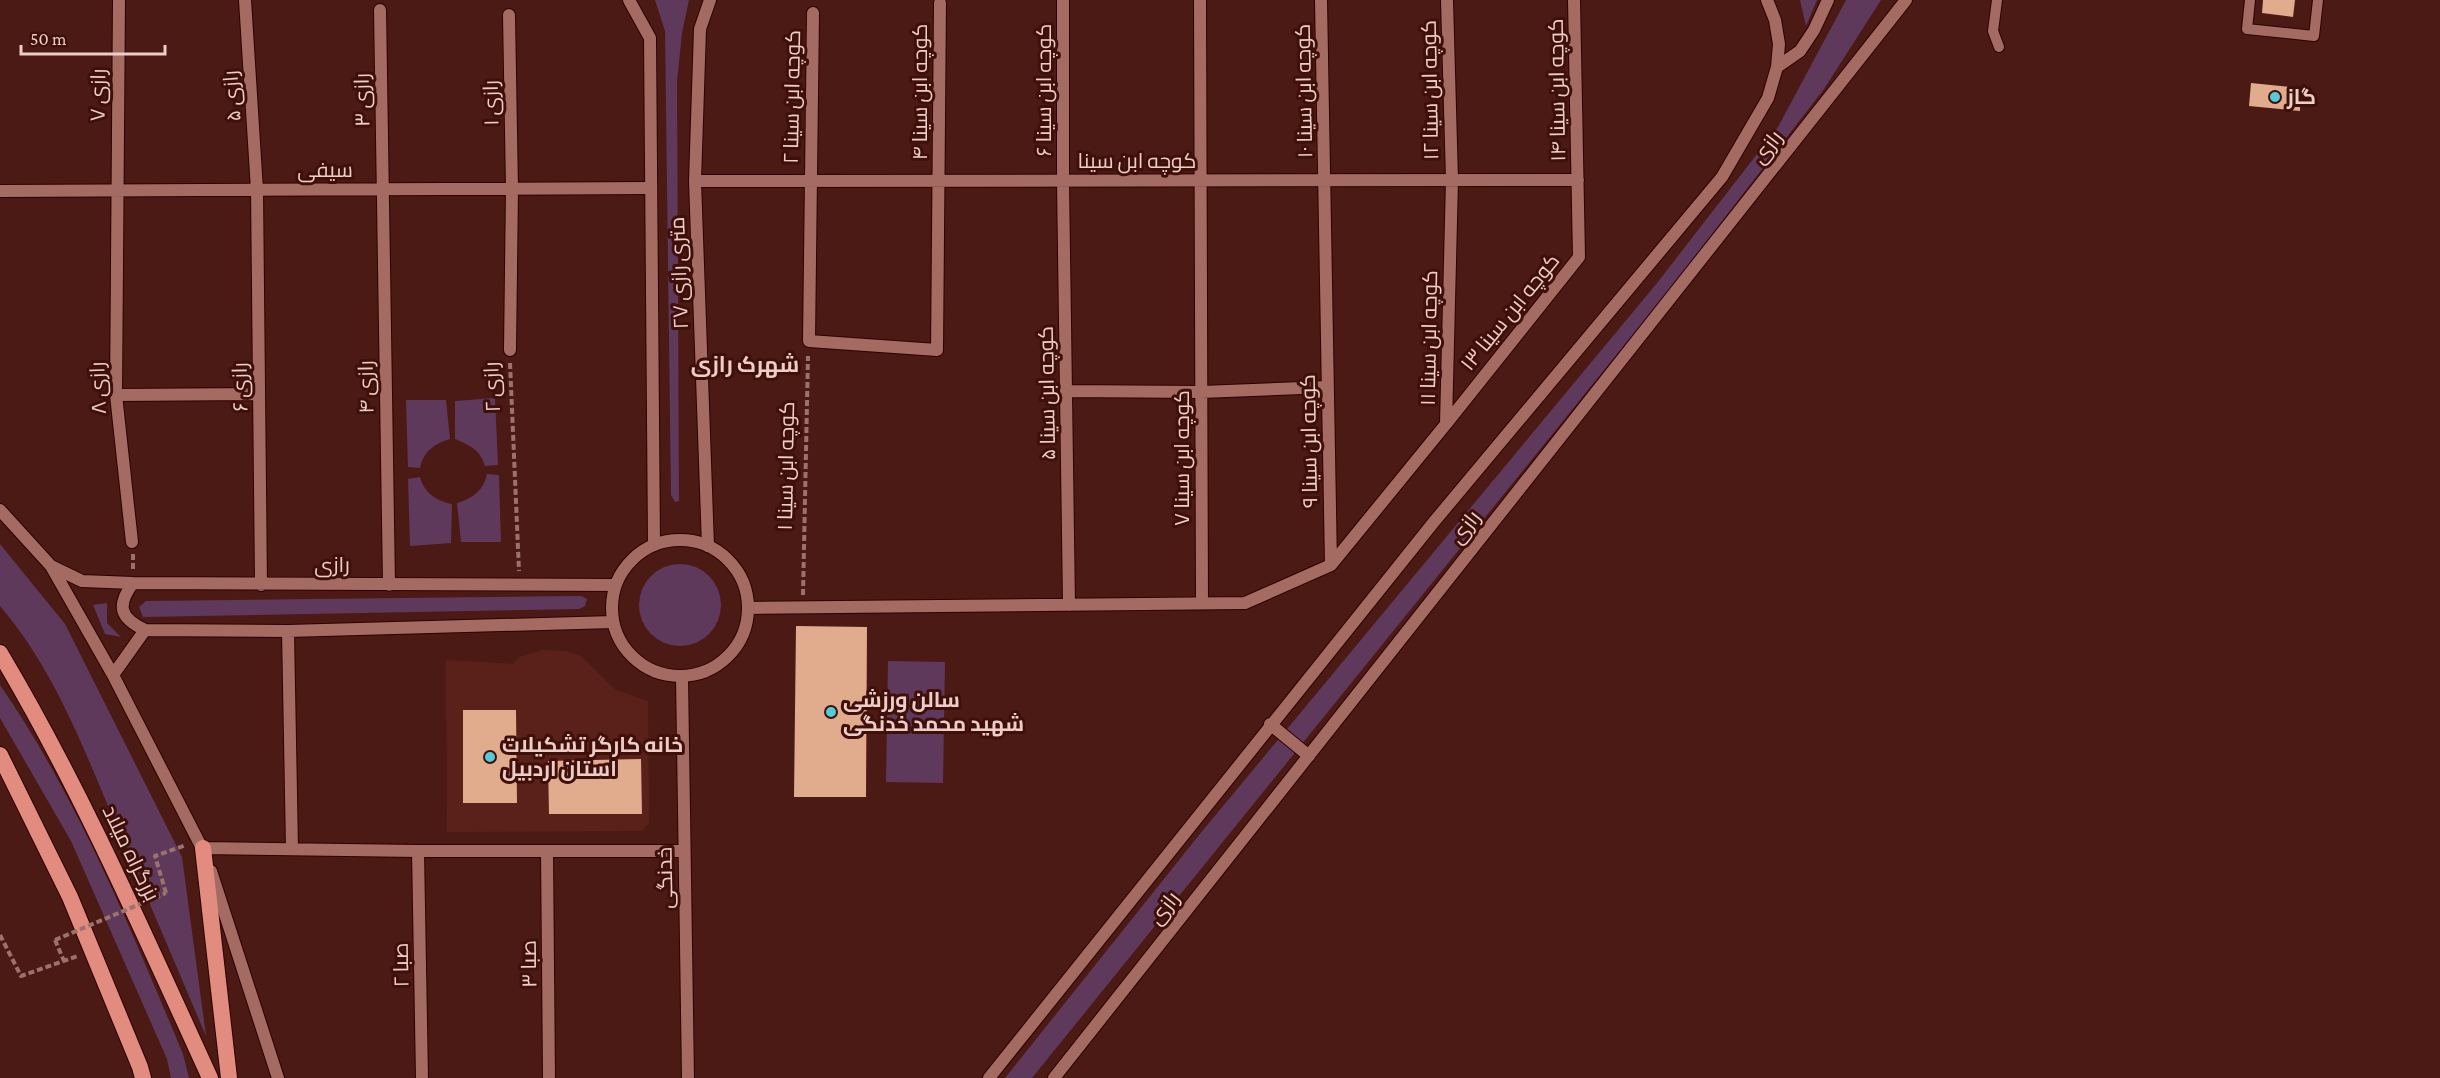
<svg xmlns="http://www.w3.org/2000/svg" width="2440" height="1078" font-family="'Crimson Pro',Cairo,serif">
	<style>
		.built { fill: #5a211a }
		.green { fill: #5e395b }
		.building { fill: #e1ab8d }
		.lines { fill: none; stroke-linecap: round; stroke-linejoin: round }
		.service-casing { stroke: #2e0101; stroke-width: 12 }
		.minor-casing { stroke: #2e0101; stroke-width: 14 }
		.tertiary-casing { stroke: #2e0101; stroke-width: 14 }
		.trunk-casing { stroke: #2e0101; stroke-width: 18 }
		.path { stroke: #9b726c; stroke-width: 4; stroke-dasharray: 6 3; stroke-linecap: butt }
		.service { stroke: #a46b62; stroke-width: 10 }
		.minor { stroke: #a46b62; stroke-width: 12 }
		.tertiary { stroke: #a46b62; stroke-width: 12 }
		.trunk { stroke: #e18c7e; stroke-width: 16 }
		.path-bridge { stroke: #9b726c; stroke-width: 4; stroke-dasharray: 6 3; stroke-linecap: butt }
		.poi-dot { fill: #54cadd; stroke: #3f100a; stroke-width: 2 }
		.labels { text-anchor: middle; stroke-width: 6; stroke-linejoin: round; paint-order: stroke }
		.street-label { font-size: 21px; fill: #edcdc7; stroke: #3f100a }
		.poi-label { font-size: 21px; font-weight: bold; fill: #edcdc7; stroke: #3f100a; text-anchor: start }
		.neighbourhood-label { font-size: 22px; font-weight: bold; fill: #edcdc7; stroke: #3f100a }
	</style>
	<rect width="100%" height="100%" fill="#4b1a14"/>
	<path class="built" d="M541 650 566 651 581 656 616 690 648 701 649 823 642 831 447 832 446 660 513 664 519 657Z"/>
	<path class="green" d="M655 0H689L682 33 677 82 679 495V501L675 502 671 495 665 31Z
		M1800 0H1817L1806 26Z
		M1846 0H1881L1824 89 1668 291 1032 1078H1005L1199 835 1657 283 1778 127Z
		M495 398 498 465 485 466C481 450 469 445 455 439V401Z
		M406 400H446L450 439C435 443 423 452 420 468L408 467Z
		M487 474 499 475 501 542H461L457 503C472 499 484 490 487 474Z
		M420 477C424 493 437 501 452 504L451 543 410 546 408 479Z
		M0 544 65 624 182 857 206 1036C175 963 144 890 113 818 82 744 53 668 0 606Z
		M639 605a41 41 0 1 1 82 0a41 41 0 1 1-82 0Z
		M581 596 587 599 585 606 579 609 143 617 139 607 146 601Z
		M107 603V623L121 637 105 634 93 605Z
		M888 661 945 662 943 783 886 782Z
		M0 685C78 798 130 928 183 1054L189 1078H171L167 1059 71 841 0 718Z"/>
	<path class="building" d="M2263 0H2295L2293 17 2262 13Z
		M2251 83 2300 88V111L2249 106Z
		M796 626 867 627 866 797H794Z
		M463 710H516L517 803H463Z
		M641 759 642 814H549L548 761Z"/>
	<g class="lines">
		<defs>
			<path id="service" d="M1997 0 1993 31 1999 47
				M2250 0 2247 29 2314 36 2318 0"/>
			<path id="minor" d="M119 0 116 395 132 542
				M245 0 257 190 261 585
				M1063 0V181L1069 605
				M1200 0 1202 603
				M380 10 389 585
				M813 13 809 341 937 350 940 3
				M509 15 512 189 510 350
				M695 181 1578 180
				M0 191 651 188
				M1066 391 1201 392 1327 387
				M116 395 259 394
				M1446 424 1579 257 1574 0
				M0 510 51 566 113 675 205 854
				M612 608a68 68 0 1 1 136 0a68 68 0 1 1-136 0Z
				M1331 565 1446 424 1452 180 1447 0
				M51 566 82 581 133 583 616 585
				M133 583C116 606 120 618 145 630
				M748 608 1245 603 1331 565 1321 0
				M288 631 292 849
				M113 675 145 630 288 631 613 622
				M682 677 688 1078
				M203 848 418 851H684
				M418 851 422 1078
				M547 851 549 1078
				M211 871 278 1078"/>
			<path id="tertiary" d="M629 0 650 38 654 545
				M1777 67 1800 51 1814 30 1828 0
				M708 546 695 181 700 29 710 0
				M1270 724 1309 756
				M989 1078 1433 523 1722 177 1768 98 1777 67 1779 44 1775 20 1767 0
				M1054 1078 1906 0"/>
			<path id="trunk" d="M0 653C81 789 144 934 210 1078
				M0 755 70 897 140 1067 143 1078
				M203 848 229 1078"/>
		</defs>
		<use href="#service" class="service-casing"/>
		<use href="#minor" class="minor-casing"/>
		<use href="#tertiary" class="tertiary-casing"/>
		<use href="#trunk" class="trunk-casing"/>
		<path class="path" d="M510 363 519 571
			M133 554V571
			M803 595 808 356
			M166 893 155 856 186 845
			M0 935 21 976 78 956
			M55 940 64 961"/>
		<use href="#service" class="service"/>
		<use href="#minor" class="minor"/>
		<use href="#tertiary" class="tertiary"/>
		<use href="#trunk" class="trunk"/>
		<path class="path-bridge" d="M55 940 166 893"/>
	</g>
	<g class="poi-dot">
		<circle cx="2275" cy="97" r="6"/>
		<circle cx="831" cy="712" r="6"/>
		<circle cx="490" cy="757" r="6"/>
	</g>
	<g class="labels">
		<g class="street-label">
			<text transform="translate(1044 90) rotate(-90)" y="7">کوچه ابن سینا ۶</text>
			<text transform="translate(1430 90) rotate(-91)" y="7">کوچه ابن سینا ۱۲</text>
			<text transform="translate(1557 90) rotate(-91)" y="7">کوچه ابن سینا ۱۴</text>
			<text transform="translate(1304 91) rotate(-91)" y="7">کوچه ابن سینا ۱۰</text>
			<text transform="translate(920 92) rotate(-90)" y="7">کوچه ابن سینا ۴</text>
			<text transform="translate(98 95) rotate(-89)" y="7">رازی ۷</text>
			<text transform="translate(232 96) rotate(-94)" y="7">رازی ۵</text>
			<text transform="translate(792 97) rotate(-89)" y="7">کوچه ابن سینا ۲</text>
			<text transform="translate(362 100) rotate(-91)" y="7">رازی ۳</text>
			<text transform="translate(491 103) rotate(-91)" y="7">رازی ۱</text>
			<text transform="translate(1767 147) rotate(-52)" y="7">رازی</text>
			<text x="1137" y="168">کوچه ابن سینا</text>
			<text x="325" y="177">سیفی</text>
			<text transform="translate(679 273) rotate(-92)" y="7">۲۷ متری رازی</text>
			<text transform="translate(1510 312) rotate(-51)" y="7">کوچه ابن سینا ۱۳</text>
			<text transform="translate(1429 338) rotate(-89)" y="7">کوچه ابن سینا ۱۱</text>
			<text transform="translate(240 387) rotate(-91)" y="7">رازی ۶</text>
			<text transform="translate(366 387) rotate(-91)" y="7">رازی ۴</text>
			<text transform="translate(492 387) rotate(-92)" y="7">رازی ۲</text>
			<text transform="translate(98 388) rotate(-92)" y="7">رازی ۸</text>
			<text transform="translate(1047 393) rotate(-91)" y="7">کوچه ابن سینا ۵</text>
			<text transform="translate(1309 441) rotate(-91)" y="7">کوچه ابن سینا ۹</text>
			<text transform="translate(1182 458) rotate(-90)" y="7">کوچه ابن سینا ۷</text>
			<text transform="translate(786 466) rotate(-89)" y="7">کوچه ابن سینا ۱</text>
			<text transform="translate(1465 527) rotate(-52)" y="7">رازی</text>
			<text x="332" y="572">رازی</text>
			<text transform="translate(131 853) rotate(64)" y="7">بزرگراه میلاد</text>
			<text transform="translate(665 878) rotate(-91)" y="7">خدنگی</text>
			<text transform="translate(1164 908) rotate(-52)" y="7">رازی</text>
			<text transform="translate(529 964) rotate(-91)" y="7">صبا ۳</text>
			<text transform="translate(401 965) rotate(-91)" y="7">صبا ۲</text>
		</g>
		<g class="poi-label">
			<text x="2287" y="104">گاز</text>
			<text x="843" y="707">سالن ورزشی<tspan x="843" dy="24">شهید محمد خدنگی</tspan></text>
			<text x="502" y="752">خانه کارگر تشکیلات<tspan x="502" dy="24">استان اردبیل</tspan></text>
		</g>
		<g class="neighbourhood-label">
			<text x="745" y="372">شهرک رازی</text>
		</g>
	</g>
	<path d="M21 45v9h144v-9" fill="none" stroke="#edcdc7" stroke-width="3"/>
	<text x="30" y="45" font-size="18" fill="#edcdc7" stroke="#3f100a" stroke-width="4.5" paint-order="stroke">50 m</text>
</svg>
